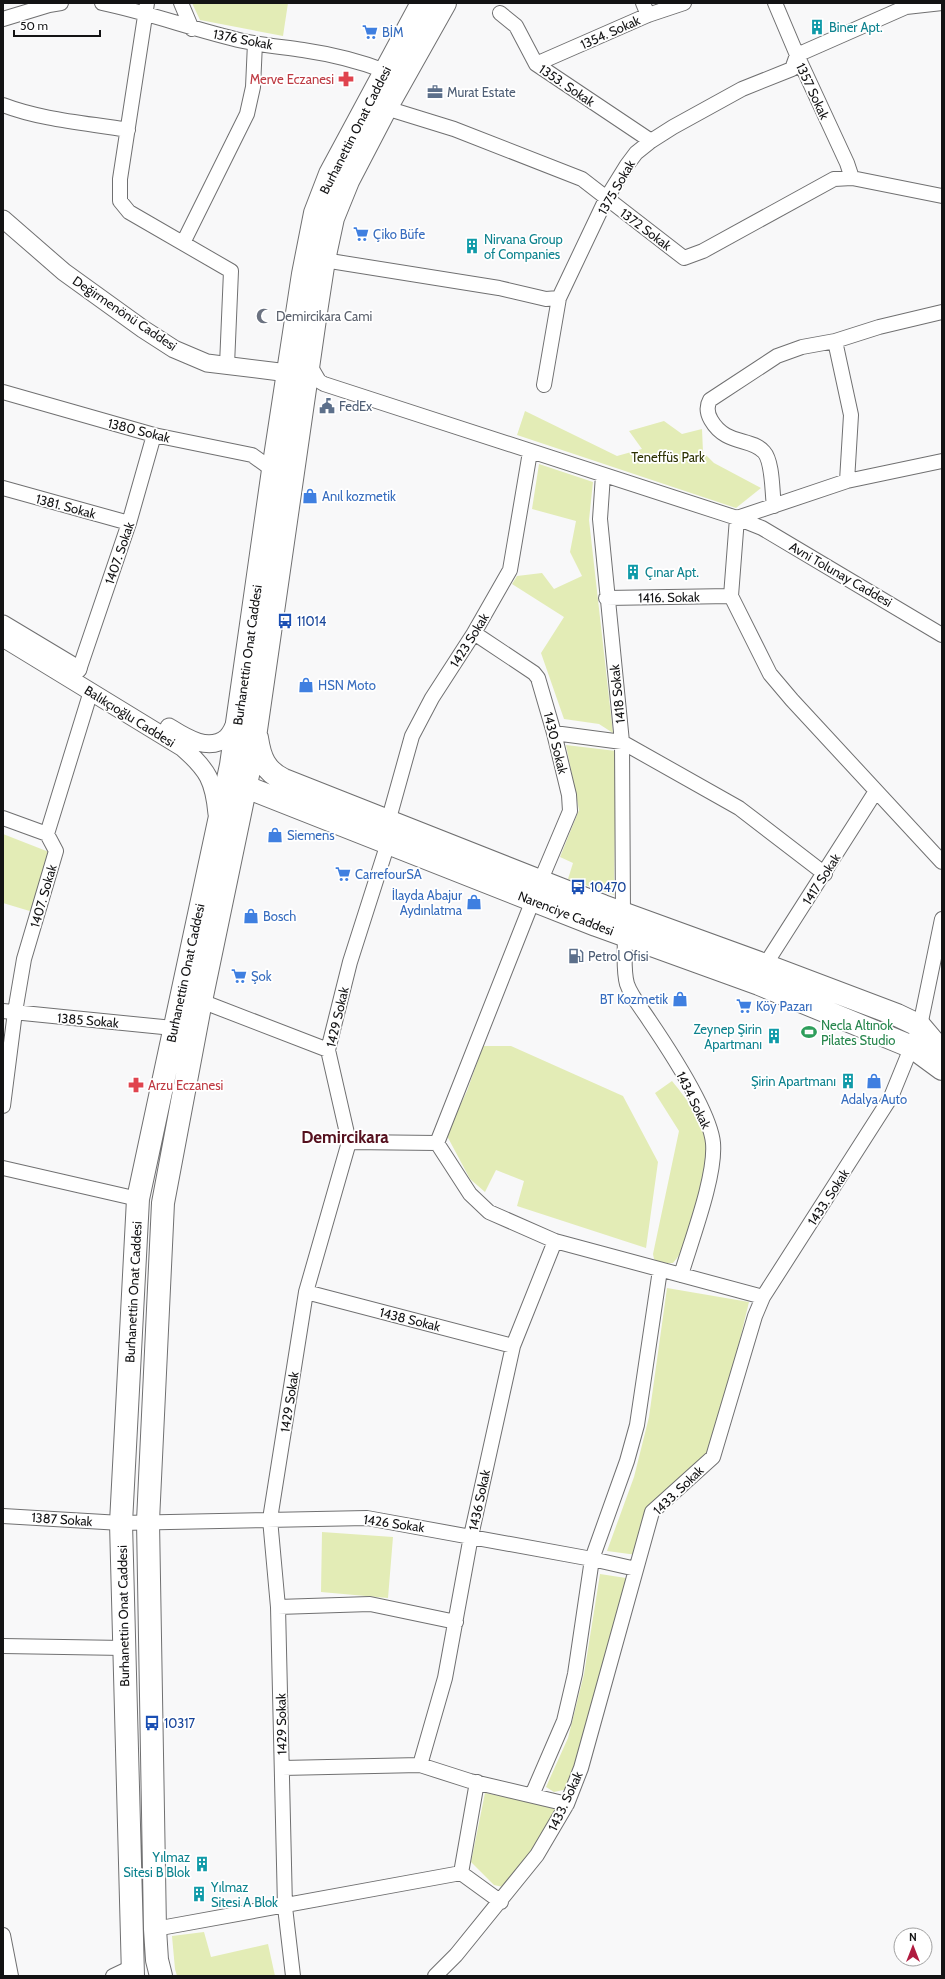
<svg xmlns="http://www.w3.org/2000/svg" width="945" height="1979" font-family="Cabin,sans-serif">
	<style>
		.green { fill: #e3ecb6 }
		.lines { fill: none; stroke-linecap: round; stroke-linejoin: round }
		.minor-casing { stroke: #707071; stroke-width: 16 }
		.tertiary-casing { stroke: #707071; stroke-width: 19 }
		.primary-casing { stroke: #707071; stroke-width: 24 }
		.minor { stroke: #fff; stroke-width: 14 }
		.tertiary { stroke: #fff; stroke-width: 17 }
		.primary { stroke: #fff; stroke-width: 22 }
		.labels { text-anchor: middle; stroke-width: 3.5; stroke-linejoin: round; paint-order: stroke }
		.culture-label { font-size: 13px; fill: #0d838f; stroke: #fff; text-anchor: start }
		.shop-label { font-size: 13px; fill: #366cbe; stroke: #fff; text-anchor: start }
		.street-label { font-size: 13px; fill: #131314; stroke: #fff }
		.health-label { font-size: 13px; fill: #be3a42; stroke: #fff; text-anchor: end }
		.service-label { font-size: 13px; fill: #4e5e75; stroke: #fff; text-anchor: start }
		.worship-label { font-size: 13px; fill: #5b616d; stroke: #fff; text-anchor: start }
		.park-label { font-size: 13px; fill: #2c3100; stroke: #fff }
		.transit-label { font-size: 13px; fill: #164399; stroke: #fff; text-anchor: start }
		.leisure-label { font-size: 13px; fill: #27864d; stroke: #fff; text-anchor: start }
		.district-label { font-size: 17px; font-weight: bold; fill: #55101e; stroke: #fff }
	</style>
	<rect width="100%" height="100%" fill="#f8f8f9"/>
	<path class="green" d="M192 3H288L283 36 200 20Z
		M525 411 617 456 642 449 629 431 664 421 682 434 702 429 703 452 714 463 761 488 736 508 517 435Z
		M539 464 593 482 589 520 613 733 599 724 564 719 541 653 564 617 512 584 517 576 542 573 554 589 582 576 570 552 576 521 532 509Z
		M566 745 616 751 614 895 568 879 573 863 560 857 579 810Z
		M3 834 49 852 33 912 3 903Z
		M483 1046H511L623 1096 658 1162 646 1248 517 1206 524 1181 496 1170 485 1192 470 1179 446 1134 467 1091Z
		M672 1081C692 1105 711 1133 707 1166 705 1183 696 1202 692 1219 687 1233 684 1252 673 1263 666 1263 659 1263 654 1259L653 1254 679 1131 655 1093Z
		M667 1288 749 1302 716 1438 708 1452 653 1502 637 1555 607 1551 634 1477 649 1417Z
		M322 1532 393 1537 388 1598 321 1592Z
		M600 1574 626 1578 577 1775 568 1789 554 1792 546 1787 568 1738 584 1674Z
		M485 1793 540 1804 557 1810 553 1823 503 1887 494 1885 471 1862Z
		M204 1932 211 1957 268 1944 275 1976H177L175 1969 172 1936Z"/>
	<g class="lines">
		<defs>
			<path id="minor" d="M102 3C150 13 195 30 243 41 262 45 283 47 303 50 330 54 359 61 385 71
				M147 3 120 179V201L129 212 231 271 227 365
				M181 3 192 29
				M643 3 648 15
				M775 3 797 55 847 163 852 178
				M500 13 516 26 536 64 651 141
				M3 19 49 5 61 3
				M536 64 648 15 684 3
				M3 105C42 120 87 123 128 130
				M386 108 454 129 582 179 684 258 703 251 834 179 852 178 942 196
				M183 243 247 114 253 87 255 43
				M324 260 499 288 546 299 559 298 606 199 627 165 636 153 651 141 673 127 742 89 792 69 797 55 906 7 942 3
				M835 341 851 415 847 481
				M309 364 319 381 324 384 737 518 762 528 942 635
				M544 385 559 298
				M3 392 154 435 252 455 273 470
				M603 475 600 519 622 742 623 914
				M3 488 129 523
				M774 506C772 493 773 462 764 452 751 437 726 446 711 420 707 413 706 407 710 400L777 356 802 347 835 341 879 327 942 312
				M737 518 731 596 770 674 792 700 942 862
				M737 518 847 481 942 461
				M606 598 731 596
				M474 633 534 673 538 678 554 733 569 795 570 811 540 882
				M79 670 129 523 154 435
				M554 733 622 742 739 808 825 874
				M3 818 47 834
				M388 822 412 736 432 698 474 633 510 570 530 452
				M625 935C625 950 623 970 627 984 631 996 642 1009 649 1020 668 1048 710 1111 713 1143 716 1176 691 1241 681 1275
				M765 965 876 791
				M201 1001 328 1050
				M3 1011 173 1028
				M3 1106 15 1012 24 959 56 851 47 834 91 691
				M349 1142 437 1143 470 1194 489 1212 555 1241 763 1297
				M437 1143 533 900
				M3 1168 138 1199
				M306 1292 513 1346
				M3 1516 121 1523 367 1518 592 1559 636 1569
				M278 1607 370 1604 456 1622
				M3 1646 124 1648
				M420 1765 445 1678 471 1536 513 1346 555 1241
				M282 1768 420 1765 470 1781 567 1804
				M532 1795 564 1721 575 1674 592 1559 627 1461 637 1425 660 1270
				M461 1873 477 1782
				M155 1929 461 1873 501 1902
				M3 1935 11 1976
				M113 1976 132 1967
				M293 1976 285 1907 278 1607 270 1519 306 1292 349 1142 328 1050 350 962 388 843
				M435 1976 456 1955 537 1855 567 1804 581 1768 652 1512 713 1457 755 1316 763 1297 891 1097 920 1026 942 919"/>
			<path id="tertiary" d="M3 219 64 272 143 329 174 349 207 363 288 373
				M3 624 78 669
				M3 638 183 748C208 770 214 781 217 814
				M169 727C185 737 209 753 227 737 231 733 234 726 236 721"/>
			<path id="primary" d="M257 738C260 758 265 771 284 780L603 906 765 965 897 1015 920 1026 942 1052
				M238 776 246 787 596 925 759 984 912 1047 942 1069
				M133 1976 121 1523 138 1199 231 765 273 470 303 274 315 213 330 174 422 3
				M161 1976 157 1960 155 1929 148 1521 163 1203 201 1001 253 751 316 312 324 260 333 218 348 181 386 108 445 3"/>
		</defs>
		<use href="#minor" class="minor-casing"/>
		<use href="#tertiary" class="tertiary-casing"/>
		<use href="#primary" class="primary-casing"/>
		<use href="#minor" class="minor"/>
		<use href="#tertiary" class="tertiary"/>
		<use href="#primary" class="primary"/>
	</g>
	<defs>
		<symbol id="building-bare" viewBox="-9 -9 18 18"><path d="M-4-6H4V6H1V3H-1V6H-4ZM-2.5-4.3h1.7v1.8h-1.7ZM.8-4.3h1.7v1.8H.8ZM-2.5-1h1.7V.8h-1.7ZM.8-1h1.7V.8H.8Z" fill="#0f9aa8" stroke="#fff" stroke-width="2.5" paint-order="stroke"/></symbol>
		<symbol id="supermarket-bare" viewBox="-9 -9 18 18"><path d="M-6-5.5h2.5l.6 2H6L4.5 2H-2.5L-4.4-4H-6ZM-1.5 3.2a1.3 1.3 0 1 0 .1 0ZM3 3.2a1.3 1.3 0 1 0 .1 0Z" fill="#3f7fe0" stroke="#fff" stroke-width="2.5" paint-order="stroke"/></symbol>
		<symbol id="pharmacy-bare" viewBox="-9 -9 18 18"><path d="M-2-6h4v4h4v4h-4v4h-4v-4h-4v-4h4Z" fill="#e0444e" stroke="#fff" stroke-width="2.5" paint-order="stroke"/></symbol>
		<symbol id="office-bare" viewBox="-9 -9 18 18"><path d="M-6-3h4V-5.5h4V-3h4V5H-6ZM-1-4.5V-3h2v-1.5ZM-6 0V1H6V0Z" fill="#5c6f8a" stroke="#fff" stroke-width="2.5" paint-order="stroke"/></symbol>
		<symbol id="mosque-bare" viewBox="-9 -9 18 18"><path d="M3.5-4.9A6 6 0 1 0 3.5 4.9A5 5 0 1 1 3.5-4.9Z" fill="#6b7280" stroke="#fff" stroke-width="2.5" paint-order="stroke"/></symbol>
		<symbol id="civic-bare" viewBox="-9 -9 18 18"><path d="M-.6-6.5H3V-4.5H.6V-3L4-1V1h2V6H-6V1h2V-1L-.6-3ZM-1.2 2.5V6h2.4V2.5Z" fill="#5c6f8a" stroke="#fff" stroke-width="2.5" paint-order="stroke"/></symbol>
		<symbol id="shop-bare" viewBox="-9 -9 18 18"><path d="M-5-2.5h2.3a2.7 3.5 0 0 1 5.4 0H5L5.5 6h-11ZM-1.5-2.5h3a1.5 2.3 0 0 0-3 0Z" fill="#3f7fe0" stroke="#fff" stroke-width="2.5" paint-order="stroke"/></symbol>
		<symbol id="bus-bare" viewBox="-9 -9 18 18"><path d="M-5-6H5V4H4V6H2V4H-2V6H-4V4H-5ZM-3.5-4V0h7V-4ZM-3.5 1.2v1.5H-2V1.2ZM2 1.2v1.5H3.5V1.2Z" fill="#1a4fb4" stroke="#fff" stroke-width="2.5" paint-order="stroke"/></symbol>
		<symbol id="fuel-bare" viewBox="-9 -9 18 18"><path d="M-5.5-6h7V0h2V4h1.3V-2.5L3-4.5l.8-.8L6-3V5H2.5V1h-1V6h-7ZM-4.2-4.7v3.2H.2V-4.7Z" fill="#5c6f8a" stroke="#fff" stroke-width="2.5" paint-order="stroke"/></symbol>
		<symbol id="stadium-bare" viewBox="-9 -9 18 18"><path d="M0-5a6.5 5 0 1 0 0 10a6.5 5 0 1 0 0-10ZM-3.5-1.8h7v3.6h-7Z" fill="#2e9e5b" stroke="#fff" stroke-width="2.5" paint-order="stroke"/></symbol>
	</defs>
	<g fill-rule="evenodd">
		<use href="#building-bare" x="806" y="16" width="22" height="22"/>
		<use href="#supermarket-bare" x="359" y="21" width="22" height="22"/>
		<use href="#pharmacy-bare" x="335" y="68" width="22" height="22"/>
		<use href="#office-bare" x="424" y="81" width="22" height="22"/>
		<use href="#supermarket-bare" x="350" y="223" width="22" height="22"/>
		<use href="#building-bare" x="461" y="235" width="22" height="22"/>
		<use href="#mosque-bare" x="253" y="305" width="22" height="22"/>
		<use href="#civic-bare" x="316" y="395" width="22" height="22"/>
		<use href="#shop-bare" x="299" y="485" width="22" height="22"/>
		<use href="#building-bare" x="622" y="561" width="22" height="22"/>
		<use href="#bus-bare" x="274" y="610" width="22" height="22"/>
		<use href="#shop-bare" x="295" y="674" width="22" height="22"/>
		<use href="#shop-bare" x="264" y="824" width="22" height="22"/>
		<use href="#supermarket-bare" x="332" y="863" width="22" height="22"/>
		<use href="#bus-bare" x="567" y="876" width="22" height="22"/>
		<use href="#shop-bare" x="463" y="891" width="22" height="22"/>
		<use href="#shop-bare" x="240" y="905" width="22" height="22"/>
		<use href="#fuel-bare" x="565" y="945" width="22" height="22"/>
		<use href="#supermarket-bare" x="228" y="965" width="22" height="22"/>
		<use href="#shop-bare" x="669" y="988" width="22" height="22"/>
		<use href="#supermarket-bare" x="733" y="995" width="22" height="22"/>
		<use href="#stadium-bare" x="798" y="1021" width="22" height="22"/>
		<use href="#building-bare" x="763" y="1025" width="22" height="22"/>
		<use href="#building-bare" x="837" y="1070" width="22" height="22"/>
		<use href="#shop-bare" x="863" y="1070" width="22" height="22"/>
		<use href="#pharmacy-bare" x="125" y="1074" width="22" height="22"/>
		<use href="#bus-bare" x="141" y="1712" width="22" height="22"/>
		<use href="#building-bare" x="191" y="1853" width="22" height="22"/>
		<use href="#building-bare" x="188" y="1883" width="22" height="22"/>
	</g>
	<g class="labels">
		<g class="culture-label">
			<text x="829" y="32">Biner Apt.</text>
			<text x="484" y="244">Nirvana Group<tspan x="484" dy="15">of Companies</tspan></text>
			<text x="645" y="577">Çınar Apt.</text>
			<text x="762" y="1034" text-anchor="end">Zeynep Şirin<tspan x="762" dy="15">Apartmanı</tspan></text>
			<text x="836" y="1086" text-anchor="end">Şirin Apartmanı</text>
			<text x="190" y="1862" text-anchor="end">Yılmaz<tspan x="190" dy="15">Sitesi B Blok</tspan></text>
			<text x="211" y="1892">Yılmaz<tspan x="211" dy="15">Sitesi A Blok</tspan></text>
		</g>
		<g class="shop-label">
			<text x="382" y="37">BİM</text>
			<text x="373" y="239">Çiko Büfe</text>
			<text x="322" y="501">Anıl kozmetik</text>
			<text x="318" y="690">HSN Moto</text>
			<text x="287" y="840">Siemens</text>
			<text x="355" y="879">CarrefourSA</text>
			<text x="462" y="900" text-anchor="end">İlayda Abajur<tspan x="462" dy="15">Aydınlatma</tspan></text>
			<text x="263" y="921">Bosch</text>
			<text x="251" y="981">Şok</text>
			<text x="668" y="1004" text-anchor="end">BT Kozmetik</text>
			<text x="756" y="1011">Köy Pazarı</text>
			<text x="874" y="1104" text-anchor="middle">Adalya Auto</text>
		</g>
		<g class="street-label">
			<text transform="translate(610 32) rotate(-24)" y="5">1354. Sokak</text>
			<text transform="translate(243 39) rotate(11)" y="5">1376 Sokak</text>
			<text transform="translate(567 85) rotate(34)" y="5">1353. Sokak</text>
			<text transform="translate(813 91) rotate(65)" y="5">1357 Sokak</text>
			<text transform="translate(355 130) rotate(-63)" y="5">Burhanettin Onat Caddesi</text>
			<text transform="translate(616 187) rotate(-60)" y="5">1375 Sokak</text>
			<text transform="translate(646 229) rotate(37)" y="5">1372 Sokak</text>
			<text transform="translate(125 313) rotate(34)" y="5">Değirmenönü Caddesi</text>
			<text transform="translate(139 430) rotate(14)" y="5">1380 Sokak</text>
			<text transform="translate(66 506) rotate(15)" y="5">1381. Sokak</text>
			<text transform="translate(119 553) rotate(-71)" y="5">1407. Sokak</text>
			<text transform="translate(841 574) rotate(30)" y="5">Avni Tolunay Caddesi</text>
			<text transform="translate(669 597) rotate(-1)" y="5">1416. Sokak</text>
			<text transform="translate(469 640) rotate(-58)" y="5">1423 Sokak</text>
			<text transform="translate(247 655) rotate(-82)" y="5">Burhanettin Onat Caddesi</text>
			<text transform="translate(617 694) rotate(-96)" y="5">1418 Sokak</text>
			<text transform="translate(130 716) rotate(32)" y="5">Balıkçıoğlu Caddesi</text>
			<text transform="translate(556 743) rotate(76)" y="5">1430 Sokak</text>
			<text transform="translate(821 879) rotate(-57)" y="5">1417 Sokak</text>
			<text transform="translate(43 896) rotate(-74)" y="5">1407. Sokak</text>
			<text transform="translate(566 913) rotate(21)" y="5">Narenciye Caddesi</text>
			<text transform="translate(185 973) rotate(-78)" y="5">Burhanettin Onat Caddesi</text>
			<text transform="translate(337 1017) rotate(-77)" y="5">1429 Sokak</text>
			<text transform="translate(88 1020) rotate(5)" y="5">1385 Sokak</text>
			<text transform="translate(694 1100) rotate(64)" y="5">1434 Sokak</text>
			<text transform="translate(828 1197) rotate(-57)" y="5">1433. Sokak</text>
			<text transform="translate(133 1292) rotate(-87)" y="5">Burhanettin Onat Caddesi</text>
			<text transform="translate(410 1319) rotate(14)" y="5">1438 Sokak</text>
			<text transform="translate(289 1402) rotate(-81)" y="5">1429 Sokak</text>
			<text transform="translate(678 1490) rotate(-44)" y="5">1433. Sokak</text>
			<text transform="translate(479 1500) rotate(-78)" y="5">1436 Sokak</text>
			<text transform="translate(62 1519) rotate(4)" y="5">1387 Sokak</text>
			<text transform="translate(394 1523) rotate(8)" y="5">1426 Sokak</text>
			<text transform="translate(123 1616) rotate(-91)" y="5">Burhanettin Onat Caddesi</text>
			<text transform="translate(281 1724) rotate(-91)" y="5">1429 Sokak</text>
			<text transform="translate(565 1801) rotate(-65)" y="5">1433. Sokak</text>
		</g>
		<g class="health-label">
			<text x="334" y="84">Merve Eczanesi</text>
			<text x="148" y="1090" text-anchor="start">Arzu Eczanesi</text>
		</g>
		<g class="service-label">
			<text x="447" y="97">Murat Estate</text>
			<text x="339" y="411">FedEx</text>
			<text x="588" y="961">Petrol Ofisi</text>
		</g>
		<g class="worship-label">
			<text x="276" y="321">Demircikara Cami</text>
		</g>
		<g class="park-label">
			<text x="668" y="462">Teneffüs Park</text>
		</g>
		<g class="transit-label">
			<text x="297" y="626">11014</text>
			<text x="590" y="892">10470</text>
			<text x="164" y="1728">10317</text>
		</g>
		<g class="leisure-label">
			<text x="821" y="1030">Necla Altınok<tspan x="821" dy="15">Pilates Studio</tspan></text>
		</g>
		<g class="district-label">
			<text x="345" y="1143">Demircikara</text>
		</g>
	</g>
	<rect width="945" height="1979" fill="none" stroke="#131314" stroke-width="8"/>
	<g transform="translate(913 1947)"><circle r="19" fill="#ffffff" stroke="#a1a1a1"/>
	<path d="M0-3L7 15L0 10L-7 15Z" fill="#b01c40"/>
	<text y="-6" font-size="11" font-weight="bold" text-anchor="middle" fill="#131314">N</text>
	</g>
	<path d="M14 30v6h86v-6" fill="none" stroke="#131314" stroke-width="2"/>
	<text x="20" y="30" font-size="12" fill="#131314" stroke="#ffffff" stroke-width="3" paint-order="stroke">50 m</text>
</svg>
